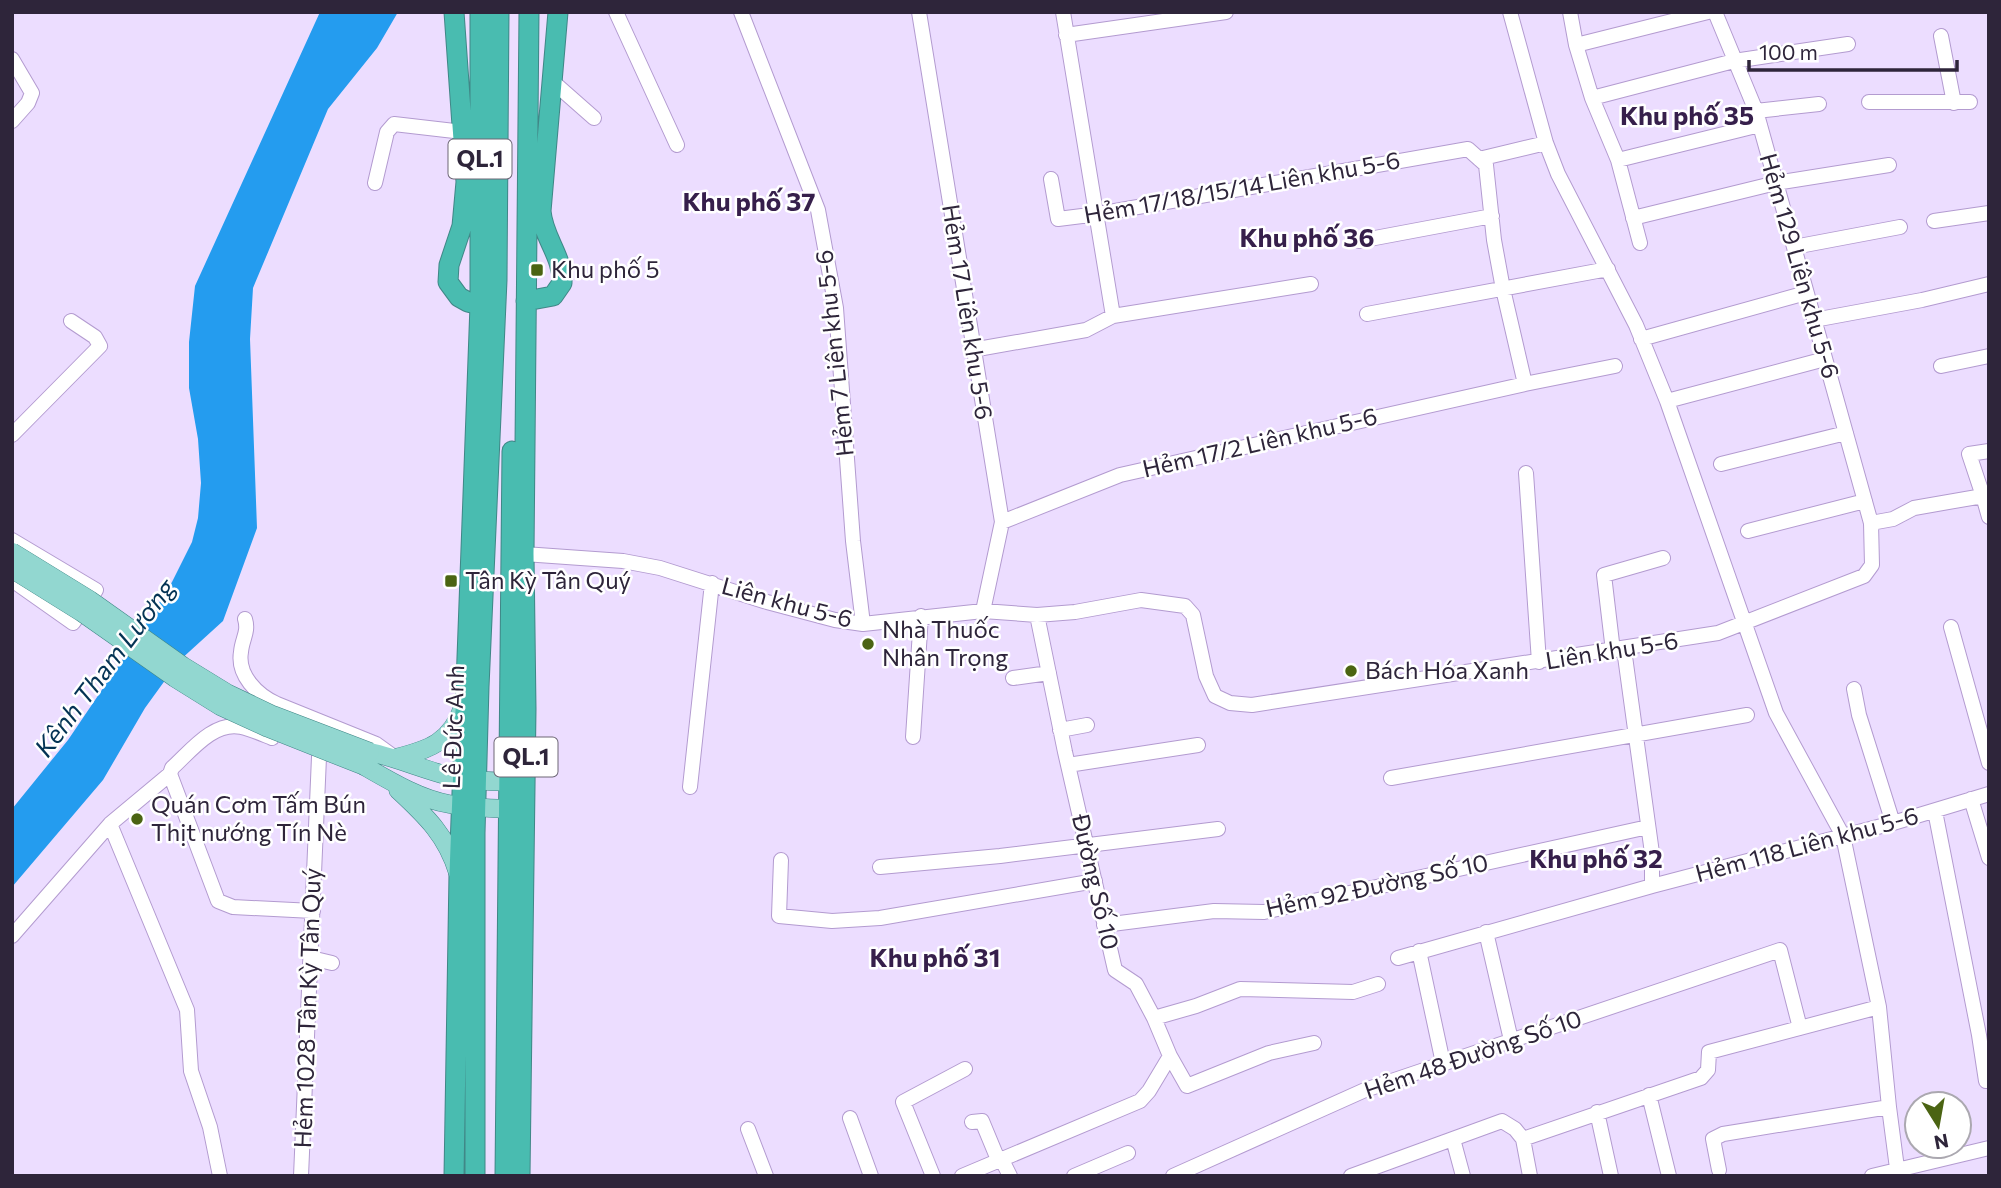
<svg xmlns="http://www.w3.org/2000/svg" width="2001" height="1188" font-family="Commissioner,sans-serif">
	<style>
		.water { fill: #249cef }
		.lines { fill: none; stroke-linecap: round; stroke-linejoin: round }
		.minor-casing { stroke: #b39bd0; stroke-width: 16 }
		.major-casing { stroke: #408787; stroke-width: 19 }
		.highway-casing { stroke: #408787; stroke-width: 21 }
		.minor { stroke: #fff; stroke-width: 14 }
		.major { stroke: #92d7d0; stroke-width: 18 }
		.highway { stroke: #49bcb0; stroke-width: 19 }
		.major-bridge-casing { stroke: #408787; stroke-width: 19; stroke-linecap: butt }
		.major-bridge { stroke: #92d7d0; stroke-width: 18 }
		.poi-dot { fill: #4b6413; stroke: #fff; stroke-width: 2.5 }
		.labels { text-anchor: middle; stroke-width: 5; stroke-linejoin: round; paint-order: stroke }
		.shield { fill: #fff; stroke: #6d6675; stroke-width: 2 }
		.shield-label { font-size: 23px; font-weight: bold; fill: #2e253a }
		.street-label { font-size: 24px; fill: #2e253a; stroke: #fff }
		.poi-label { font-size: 24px; fill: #2e253a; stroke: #fff; text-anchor: start }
		.neighbourhood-label { font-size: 26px; font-weight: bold; fill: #361f4b; stroke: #fff }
		.water-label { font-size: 26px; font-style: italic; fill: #043354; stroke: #fff }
	</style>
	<rect width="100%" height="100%" fill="#ecddff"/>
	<path class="water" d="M320 12H398L377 48 328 109 253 288 250 339 257 528 223 621 179 661 145 708 103 780 12 887V809L68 740 137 638 172 582 192 542 198 518 201 483 198 439 189 388V342L195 286Z"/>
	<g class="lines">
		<defs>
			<path id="minor" d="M616 12 677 145
				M741 12 818 210 836 308 853 541 863 624
				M919 12 1002 522 983 611
				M1063 12 1113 316
				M1510 12 1546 143 1558 174 1636 325 1667 401 1776 713 1843 836 1879 1007 1889 1107 1898 1176
				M1570 12 1576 45 1592 98 1618 160 1640 243
				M1715 12 1756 111 1871 523
				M1066 35 1226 12
				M1941 36 1954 103
				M1576 45 1708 12
				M12 59 32 93 28 103 12 121
				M552 81 594 118
				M1592 98 1734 61 1848 44
				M1869 102H1970
				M1756 111 1819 104
				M1479 159 1546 143
				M1618 160 1760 125
				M1051 179 1058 219 1098 214 1468 149 1486 165 1494 240 1503 289 1525 384
				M375 183 387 132 394 124 463 132
				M1633 218 1776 183 1889 165
				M1934 221 1989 213
				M1359 241 1492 216
				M1794 247 1900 227
				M1367 314 1608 269
				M1814 320 1922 300 1989 284
				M1641 339 1806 293
				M972 350 1086 330 1113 316 1311 284
				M1941 366 1989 356
				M1667 401 1825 359
				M12 435 100 346 95 337 71 321
				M1721 464 1846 433
				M1526 473 1539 662
				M1983 496 1989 517
				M1002 522 1120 475 1525 384 1615 366
				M1748 531 1865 501
				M12 540 96 590 73 623 12 580
				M524 554 623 561 660 568 767 602 835 620 863 624 983 611 1037 615 1075 612 1141 600 1185 606 1193 615 1206 676 1215 696 1230 703 1252 705 1718 633 1864 576 1872 565 1871 523 1893 519 1914 508 1983 496 1969 454 1989 451
				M245 619C249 632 242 639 241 652 237 675 257 695 277 704L376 744 394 757
				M1951 627 1989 763
				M1624 649 1652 853V886L1893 823 1989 794
				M1613 651 1604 575 1663 558
				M1013 678 1049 673
				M1854 689 1859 715 1893 823
				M1060 730 1087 725
				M913 737 921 616
				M1068 765 1198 745
				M170 774 218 901 233 907 313 911
				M1391 778 1747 715
				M690 787 712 583
				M1971 799 1989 858
				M1935 811 1979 1035 1986 1081
				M110 824 187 1010 191 1071 210 1127 220 1176
				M781 860 779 916 832 921 880 918 1095 881
				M880 867 1000 856 1218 829
				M1104 925 1214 911 1264 912 1648 827
				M1486 932 1511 1040
				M12 936 110 824 170 774 172 768C190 752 213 721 241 727 251 729 262 734 272 738
				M1419 951 1443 1063
				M311 958 332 963
				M1398 958 1652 886
				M1154 1018 1196 1006 1240 989 1353 992 1378 984
				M1170 1056 1187 1086 1269 1053 1314 1043
				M1649 1095 1669 1176
				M1597 1112 1611 1176
				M850 1118 871 1176
				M972 1122 982 1121 999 1162
				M748 1129 766 1176
				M1453 1139 1463 1176
				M1523 1139 1530 1176
				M1002 1160 1010 1176
				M1719 1170 1713 1139 1723 1134 1889 1107
				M301 1176 319 757
				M933 1176 903 1102 965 1069
				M962 1176 1140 1101 1149 1091 1170 1056 1154 1018 1136 984 1115 970 1065 752 1037 615
				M1074 1176 1128 1153
				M1173 1176 1365 1090 1780 950 1800 1028
				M1351 1176 1502 1121 1515 1129 1523 1139 1701 1078 1708 1070 1709 1052 1879 1007
				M1872 1176 1989 1148"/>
			<path id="major" d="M370 752C397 758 422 769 449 776 469 781 490 781 510 782
				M395 758C429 750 451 742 463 707
				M364 766C390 781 420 799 449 804 469 808 490 808 510 809
				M398 790C426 816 447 836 458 873"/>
			<path id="highway" d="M454 12 466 182 462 226 449 265 448 282 459 297 468 302 480 305
				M526 301 553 296 562 283C563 256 543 238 541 211L558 12
				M454 1176 459 874 480 305V12
				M475 1176V833L479 687 497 280 499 12
				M505 1176 512 451
				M520 1176 526 709 524 554 529 12"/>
		</defs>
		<use href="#minor" class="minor-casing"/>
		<use href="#major" class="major-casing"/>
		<use href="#highway" class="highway-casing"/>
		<use href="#minor" class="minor"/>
		<use href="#major" class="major"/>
		<use href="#highway" class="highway"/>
		<defs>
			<path id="major-bridge" d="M12 552 90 600 183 666 227 693 273 715 370 752
				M12 569 81 612 175 678 220 706 268 728 364 766"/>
		</defs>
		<use href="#major-bridge" class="major-bridge-casing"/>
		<use href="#major-bridge" class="major-bridge"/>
	</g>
	<g class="poi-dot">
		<rect x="530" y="263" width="14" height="14" rx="3.5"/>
		<rect x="444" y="574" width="14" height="14" rx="3.5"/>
		<circle cx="868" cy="644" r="7"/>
		<circle cx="1351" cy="671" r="7"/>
		<circle cx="137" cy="819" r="7"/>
	</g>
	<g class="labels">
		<g class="shield">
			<rect x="448.5" y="139.5" width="63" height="39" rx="5"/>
			<rect x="494.5" y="737.5" width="63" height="39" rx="5"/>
		</g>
		<g class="shield-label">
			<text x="480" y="167">QL.1</text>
			<text x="526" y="765">QL.1</text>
		</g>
		<g class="street-label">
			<text transform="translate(1242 188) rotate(-10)" y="8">Hẻm 17/18/15/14 Liên khu 5-6</text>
			<text transform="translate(1799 266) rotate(74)" y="8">Hẻm 129 Liên khu 5-6</text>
			<text transform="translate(967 312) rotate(81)" y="8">Hẻm 17 Liên khu 5-6</text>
			<text transform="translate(835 353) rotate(-96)" y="8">Hẻm 7 Liên khu 5-6</text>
			<text transform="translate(1260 443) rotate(-13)" y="8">Hẻm 17/2 Liên khu 5-6</text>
			<text transform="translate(787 603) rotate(15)" y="8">Liên khu 5-6</text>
			<text transform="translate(1612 651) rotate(-9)" y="8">Liên khu 5-6</text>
			<text transform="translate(454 727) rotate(-88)" y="8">Lê Đức Anh</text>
			<text transform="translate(1807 845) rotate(-15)" y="8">Hẻm 118 Liên khu 5-6</text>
			<text transform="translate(1095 882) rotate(77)" y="8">Đường Số 10</text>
			<text transform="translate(1377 886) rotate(-12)" y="8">Hẻm 92 Đường Số 10</text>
			<text transform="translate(308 1008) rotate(-88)" y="8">Hẻm 1028 Tân Kỳ Tân Quý</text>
			<text transform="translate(1473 1055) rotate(-19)" y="8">Hẻm 48 Đường Số 10</text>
		</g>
		<g class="poi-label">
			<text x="551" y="278">Khu phố 5</text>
			<text x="465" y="589">Tân Kỳ Tân Quý</text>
			<text x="882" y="638">Nhà Thuốc<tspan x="882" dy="28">Nhân Trọng</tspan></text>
			<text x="1365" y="679">Bách Hóa Xanh</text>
			<text x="151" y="813">Quán Cơm Tấm Bún<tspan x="151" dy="28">Thịt nướng Tín Nè</tspan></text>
		</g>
		<g class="neighbourhood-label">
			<text x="1687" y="125">Khu phố 35</text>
			<text x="749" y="211">Khu phố 37</text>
			<text x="1307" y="247">Khu phố 36</text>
			<text x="1596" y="868">Khu phố 32</text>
			<text x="935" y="967">Khu phố 31</text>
		</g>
		<g class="water-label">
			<text transform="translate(105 668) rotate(-53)" y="9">Kênh Tham Lương</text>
		</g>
	</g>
	<rect width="2001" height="1188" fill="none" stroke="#2e253a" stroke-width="28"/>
	<g transform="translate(1938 1125) rotate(169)"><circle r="33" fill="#ffffff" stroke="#aba8b0" stroke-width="2"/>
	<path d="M0-5L12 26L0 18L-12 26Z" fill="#4b6413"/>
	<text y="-10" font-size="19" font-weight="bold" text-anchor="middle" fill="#2e253a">N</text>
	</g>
	<path d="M1749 60v10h208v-10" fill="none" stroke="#2e253a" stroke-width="3.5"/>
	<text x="1759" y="60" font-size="21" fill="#2e253a" stroke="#ffffff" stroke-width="5" paint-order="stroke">100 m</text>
</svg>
